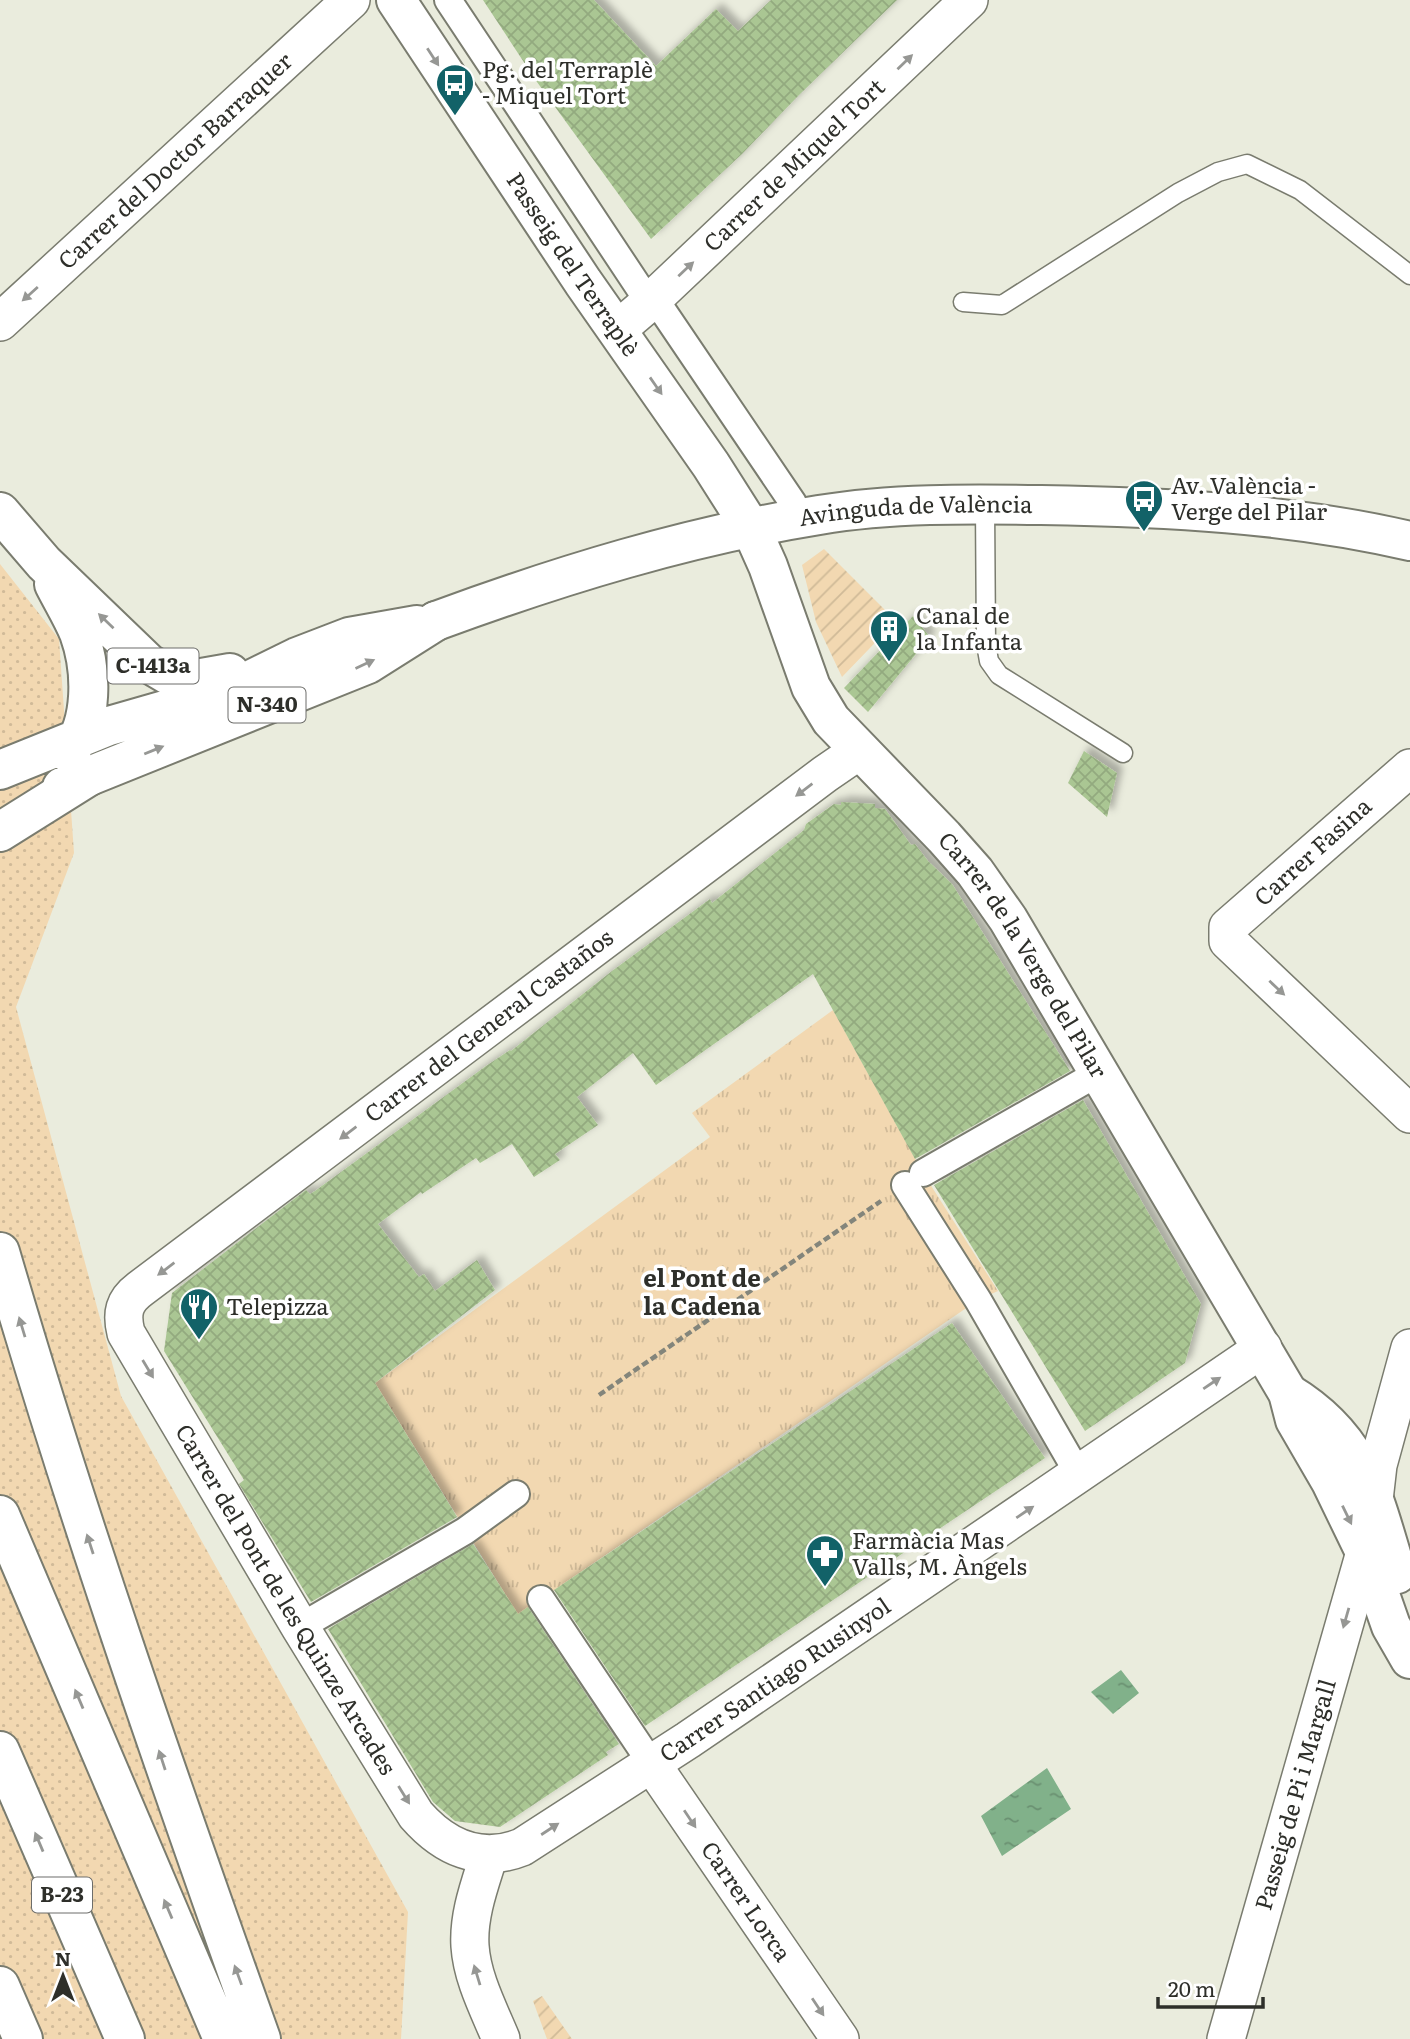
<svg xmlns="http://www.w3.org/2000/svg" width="1410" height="2039" font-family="Literata,serif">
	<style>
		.grass { fill: url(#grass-dots) }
		.park { fill: url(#park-tufts) }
		.garden { fill: url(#garden-furrows) }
		.water { fill: url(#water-ripples) }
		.building { fill: url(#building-cross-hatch); filter: url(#shadow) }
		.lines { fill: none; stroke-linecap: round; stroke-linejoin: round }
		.service-casing { stroke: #7a7c6f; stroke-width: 21 }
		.pedestrian-casing { stroke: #7a7c6f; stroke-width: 30 }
		.minor-casing { stroke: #7a7c6f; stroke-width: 40 }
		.tertiary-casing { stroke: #7a7c6f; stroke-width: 42 }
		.secondary-casing { stroke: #7a7c6f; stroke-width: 42 }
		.primary-casing { stroke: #7a7c6f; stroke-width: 42 }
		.motorway-casing { stroke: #7a7c6f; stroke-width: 42 }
		.path { stroke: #83857b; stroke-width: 4.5; stroke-dasharray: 7 3.5; stroke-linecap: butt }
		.service { stroke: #fff; stroke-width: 18 }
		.pedestrian { stroke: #fff; stroke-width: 26 }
		.minor { stroke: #fff; stroke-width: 37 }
		.tertiary { stroke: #fff; stroke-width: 38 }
		.secondary { stroke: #fff; stroke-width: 38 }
		.primary { stroke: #fff; stroke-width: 38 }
		.motorway { stroke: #fff; stroke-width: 38 }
		.oneway { fill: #969794 }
		.labels { text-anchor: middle; stroke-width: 7; stroke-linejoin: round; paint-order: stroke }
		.shield { fill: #fff; stroke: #6d6d6a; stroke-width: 2 }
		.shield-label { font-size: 21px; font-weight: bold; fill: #2e2f2a }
		.poi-label { font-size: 23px; fill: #2e2f2a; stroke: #fff; text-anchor: start }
		.street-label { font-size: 23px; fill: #2e2f2a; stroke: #fff }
		.neighbourhood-label { font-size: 24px; font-weight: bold; fill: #2e2f2a; stroke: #fff }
	</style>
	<defs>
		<pattern id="grass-dots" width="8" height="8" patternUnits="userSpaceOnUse" patternTransform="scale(1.75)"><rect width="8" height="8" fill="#f2d8b1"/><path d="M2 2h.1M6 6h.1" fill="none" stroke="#d0ba98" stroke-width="1.8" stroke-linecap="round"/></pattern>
		<pattern id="park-tufts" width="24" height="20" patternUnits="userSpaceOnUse" patternTransform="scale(1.75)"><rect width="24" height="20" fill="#f2d8b1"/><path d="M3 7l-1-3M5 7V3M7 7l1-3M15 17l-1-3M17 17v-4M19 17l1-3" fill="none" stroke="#d0ba98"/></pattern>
		<pattern id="garden-furrows" width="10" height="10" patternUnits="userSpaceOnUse" patternTransform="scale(1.75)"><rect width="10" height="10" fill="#f2d8b1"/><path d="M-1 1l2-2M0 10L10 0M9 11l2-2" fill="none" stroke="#d0ba98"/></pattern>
		<pattern id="water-ripples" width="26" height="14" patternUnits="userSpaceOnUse" patternTransform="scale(1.75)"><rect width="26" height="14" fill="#81b18a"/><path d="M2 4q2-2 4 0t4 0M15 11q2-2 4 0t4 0" fill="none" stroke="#6a9071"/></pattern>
		<pattern id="building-cross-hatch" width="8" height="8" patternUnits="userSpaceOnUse" patternTransform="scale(1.75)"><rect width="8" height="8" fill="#aac693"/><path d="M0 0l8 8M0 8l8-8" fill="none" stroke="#93aa7f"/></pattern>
		<filter id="shadow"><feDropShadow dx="6" dy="-6" stdDeviation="3.5" flood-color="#0004"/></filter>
	</defs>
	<rect width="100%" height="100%" fill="#eaecdd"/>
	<path class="grass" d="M0 564 59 639 74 853 16 1007 121 1396 408 1912 401 2039H0Z"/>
	<path class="park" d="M833 1010 923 1173 998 1291 978 1300 518 1615 375 1383 710 1137 692 1113Z"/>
	<path class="garden" d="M824 549 896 621 842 677 816 622 802 565Z
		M542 1996 572 2039H547L533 2001Z"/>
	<path class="water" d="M1121 1670 1139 1693 1113 1714 1091 1692Z
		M1047 1768 1071 1809 1002 1856 981 1816Z"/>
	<path class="building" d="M483 0H594L656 66 716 9 738 31 771 0H897L799 95 742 154 651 239 537 82Z
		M913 616 930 637 868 712 844 688Z
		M1084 751 1117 773 1107 817 1068 783Z
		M841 802 875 804V808L885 809 911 845 915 844 928 861 952 884 1070 1071 915 1159 813 974 656 1085 633 1053 577 1097 598 1125 555 1154 560 1160 534 1177 512 1144 480 1163 476 1158 422 1194 421 1192 378 1224 419 1277 424 1274 435 1291 477 1260 495 1290 375 1383 457 1517 311 1602 239 1484 244 1480 164 1351 172 1293 306 1190 310 1194 315 1191 486 1066 510 1050 511 1051 612 971 710 899 712 903 804 830 806 824 834 804 841 805Z
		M1083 1100 1201 1304 1185 1363 1085 1431 934 1185Z
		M952 1323 1045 1458 645 1726 554 1590Z
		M473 1544 518 1614 528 1607 619 1744 606 1752 608 1755 500 1827 455 1821 433 1802 328 1629Z"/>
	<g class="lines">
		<defs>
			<path id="service" d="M963 302 1002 305 1178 193 1218 172 1247 164 1300 190 1410 275
				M985 505 986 644 989 661 999 675 1123 753"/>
			<path id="pedestrian" d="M448 0 642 292
				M663 311 793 503
				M923 1173 1100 1072
				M905 1185 978 1300 1079 1475
				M541 1599 651 1763
				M300 1627 465 1531 516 1494"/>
			<g id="minor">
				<path id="s1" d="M0 322 351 0"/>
				<path id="s2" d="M617 330 651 301 969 0"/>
				<path id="s3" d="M860 750 825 774 140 1289C124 1301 121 1313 126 1333L300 1627 416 1815C444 1847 480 1864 522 1847L688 1740 1263 1348"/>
				<path d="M1410 768 1228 927V941L1410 1114"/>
				<path d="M1374 1500 1378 1465 1410 1348"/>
				<path id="s4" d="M651 1763 840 2039"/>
				<path d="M489 1855C480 1884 468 1915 470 1946 472 1978 489 2010 501 2039"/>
				<path id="s5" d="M1226 2039 1365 1552"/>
			</g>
			<g id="tertiary">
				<path id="s6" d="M396 0 583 282 711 465 751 528 768 566 811 687 831 720 944 837 975 872 1008 919 1288 1393 1295 1420 1331 1482 1365 1552 1391 1626 1410 1659"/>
				<path d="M1288 1393C1364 1439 1373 1496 1397 1574"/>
			</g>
			<g id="secondary">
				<path id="s7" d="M436 621C561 575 688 536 819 515 891 503 968 504 1041 505 1164 507 1290 513 1410 541"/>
			</g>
			<path id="primary" d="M0 512 44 563 148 663 170 676 190 680 230 673
				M54 584C62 600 72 616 79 633 92 669 94 723 68 753
				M0 770 109 726 224 693 297 657 349 637 417 625
				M62 787 368 664 436 621"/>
			<path id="motorway" d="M0 832 91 775
				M0 1252C77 1517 168 1778 261 2039
				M0 1515 223 2039
				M0 1751 125 2039
				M0 1986 23 2039"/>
		</defs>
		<use href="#service" class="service-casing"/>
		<use href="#pedestrian" class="pedestrian-casing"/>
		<use href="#minor" class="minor-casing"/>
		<use href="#tertiary" class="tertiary-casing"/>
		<use href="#secondary" class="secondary-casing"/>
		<use href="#primary" class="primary-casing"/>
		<use href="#motorway" class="motorway-casing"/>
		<path class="path" d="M599 1395 881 1201"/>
		<use href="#service" class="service"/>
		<use href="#pedestrian" class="pedestrian"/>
		<use href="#minor" class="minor"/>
		<use href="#tertiary" class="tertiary"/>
		<use href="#secondary" class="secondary"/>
		<use href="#primary" class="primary"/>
		<use href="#motorway" class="motorway"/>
	</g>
	<defs><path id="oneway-solid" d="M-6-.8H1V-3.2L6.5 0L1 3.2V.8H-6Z" transform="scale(1.75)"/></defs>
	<g class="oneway">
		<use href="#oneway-solid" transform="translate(433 57) rotate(57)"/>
		<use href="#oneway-solid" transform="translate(905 62) rotate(-44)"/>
		<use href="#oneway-solid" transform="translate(686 269) rotate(-43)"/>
		<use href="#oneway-solid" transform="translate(30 294) rotate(138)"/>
		<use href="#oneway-solid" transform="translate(656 386) rotate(55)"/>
		<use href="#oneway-solid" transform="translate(106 621) rotate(-136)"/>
		<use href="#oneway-solid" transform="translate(365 664) rotate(-25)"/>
		<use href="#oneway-solid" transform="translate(154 750) rotate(-22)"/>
		<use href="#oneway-solid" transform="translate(804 790) rotate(143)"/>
		<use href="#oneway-solid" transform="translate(1277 988) rotate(43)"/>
		<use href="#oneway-solid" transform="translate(348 1133) rotate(143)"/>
		<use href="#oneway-solid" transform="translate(166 1269) rotate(143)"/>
		<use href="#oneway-solid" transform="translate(22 1327) rotate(-107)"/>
		<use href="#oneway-solid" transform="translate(148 1369) rotate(59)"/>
		<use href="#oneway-solid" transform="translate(1212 1383) rotate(-34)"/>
		<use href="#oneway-solid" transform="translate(1025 1512) rotate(-34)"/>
		<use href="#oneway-solid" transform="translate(1347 1515) rotate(64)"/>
		<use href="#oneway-solid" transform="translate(90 1544) rotate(-108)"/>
		<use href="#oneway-solid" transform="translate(1346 1618) rotate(106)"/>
		<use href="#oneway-solid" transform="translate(79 1699) rotate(-113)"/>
		<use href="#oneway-solid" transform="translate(162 1760) rotate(-108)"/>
		<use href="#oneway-solid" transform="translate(404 1795) rotate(58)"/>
		<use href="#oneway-solid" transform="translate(690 1819) rotate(56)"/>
		<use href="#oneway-solid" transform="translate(550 1829) rotate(-33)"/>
		<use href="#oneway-solid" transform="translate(39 1842) rotate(-113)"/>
		<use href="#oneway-solid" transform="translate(168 1909) rotate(-113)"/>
		<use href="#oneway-solid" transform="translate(238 1975) rotate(-110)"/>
		<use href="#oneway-solid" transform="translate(477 1975) rotate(-107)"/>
		<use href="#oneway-solid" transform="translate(818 2007) rotate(56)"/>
	</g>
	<defs>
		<symbol id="bus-pin" viewBox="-11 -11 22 30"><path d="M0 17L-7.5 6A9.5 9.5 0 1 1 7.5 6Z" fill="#126268" stroke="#fff"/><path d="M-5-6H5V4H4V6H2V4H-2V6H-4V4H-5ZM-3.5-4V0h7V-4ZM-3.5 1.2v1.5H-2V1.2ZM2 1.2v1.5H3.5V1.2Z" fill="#fff"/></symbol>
		<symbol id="building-pin" viewBox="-11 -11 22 30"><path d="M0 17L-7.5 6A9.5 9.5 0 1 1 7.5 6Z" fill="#126268" stroke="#fff"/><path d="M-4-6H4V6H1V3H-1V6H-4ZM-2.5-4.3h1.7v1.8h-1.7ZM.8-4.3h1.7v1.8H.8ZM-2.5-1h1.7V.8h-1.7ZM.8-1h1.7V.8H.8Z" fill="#fff"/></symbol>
		<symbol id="restaurant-pin" viewBox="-11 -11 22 30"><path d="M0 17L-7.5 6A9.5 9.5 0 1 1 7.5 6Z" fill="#126268" stroke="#fff"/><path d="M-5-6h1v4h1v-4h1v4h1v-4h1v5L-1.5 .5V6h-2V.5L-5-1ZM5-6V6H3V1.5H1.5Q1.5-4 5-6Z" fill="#fff"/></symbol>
		<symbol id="pharmacy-pin" viewBox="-11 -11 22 30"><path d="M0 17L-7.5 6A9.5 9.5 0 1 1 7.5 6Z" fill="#126268" stroke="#fff"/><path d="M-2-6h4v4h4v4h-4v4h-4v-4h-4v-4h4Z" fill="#fff"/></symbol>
	</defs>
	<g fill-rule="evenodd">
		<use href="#bus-pin" x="433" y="61" width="44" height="60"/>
		<use href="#bus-pin" x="1122" y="477" width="44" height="60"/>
		<use href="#building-pin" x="867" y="607" width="44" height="60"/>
		<use href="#restaurant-pin" x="177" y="1285" width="44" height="60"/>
		<use href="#pharmacy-pin" x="803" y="1532" width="44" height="60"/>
	</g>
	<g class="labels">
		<g class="shield">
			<rect x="107.5" y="648.5" width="91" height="35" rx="5"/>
			<rect x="228.5" y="687.5" width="77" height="35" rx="5"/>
			<rect x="32" y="1877.5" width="60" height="35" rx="5"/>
		</g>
		<g class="shield-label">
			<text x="153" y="673">C-1413a</text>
			<text x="267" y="712">N-340</text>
			<text x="62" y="1902">B-23</text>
		</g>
		<g class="poi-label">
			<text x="482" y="78">Pg. del Terraplè<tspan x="482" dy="26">- Miquel Tort</tspan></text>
			<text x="1171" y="494">Av. València -<tspan x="1171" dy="26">Verge del Pilar</tspan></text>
			<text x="916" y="624">Canal de<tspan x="916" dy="26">la Infanta</tspan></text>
			<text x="226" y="1315">Telepizza</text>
			<text x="852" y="1549">Farmàcia Mas<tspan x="852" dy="26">Valls, M. Àngels</tspan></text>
		</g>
		<g class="street-label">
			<text dy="8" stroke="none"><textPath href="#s1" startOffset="238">Carrer del Doctor Barraquer</textPath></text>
			<text dy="8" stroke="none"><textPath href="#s2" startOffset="242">Carrer de Miquel Tort</textPath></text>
			<text dy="8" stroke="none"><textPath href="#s6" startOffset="318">Passeig del Terraplè</textPath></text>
			<text dy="8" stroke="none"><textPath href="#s7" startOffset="495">Avinguda de València</textPath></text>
			<text transform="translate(1313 852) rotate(-42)" y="8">Carrer Fasina</text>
			<text dy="8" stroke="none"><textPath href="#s6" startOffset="1150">Carrer de la Verge del Pilar</textPath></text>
			<text transform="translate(489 1026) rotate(-37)" y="8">Carrer del General Castaños</text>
			<text dy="8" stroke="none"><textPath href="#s3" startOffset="1260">Carrer del Pont de les Quinze Arcades</textPath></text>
			<text dy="8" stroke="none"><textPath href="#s3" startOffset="1934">Carrer Santiago Rusinyol</textPath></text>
			<text dy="8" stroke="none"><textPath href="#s5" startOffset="254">Passeig de Pi i Margall</textPath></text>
			<text dy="8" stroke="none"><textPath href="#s4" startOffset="168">Carrer Lorca</textPath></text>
		</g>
		<g class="neighbourhood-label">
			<text x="702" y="1287">el Pont de<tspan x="702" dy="28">la Cadena</tspan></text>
		</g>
	</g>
	<g transform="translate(63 1976)" stroke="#ffffff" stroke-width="5" paint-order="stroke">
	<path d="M0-5L12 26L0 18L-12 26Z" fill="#2e2f2a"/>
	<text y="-10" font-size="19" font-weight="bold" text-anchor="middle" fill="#2e2f2a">N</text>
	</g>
	<path d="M1158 1997v10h105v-10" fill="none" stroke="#2e2f2a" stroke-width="3.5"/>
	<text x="1168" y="1997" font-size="21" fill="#2e2f2a" stroke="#ffffff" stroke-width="5" paint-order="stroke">20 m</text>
</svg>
